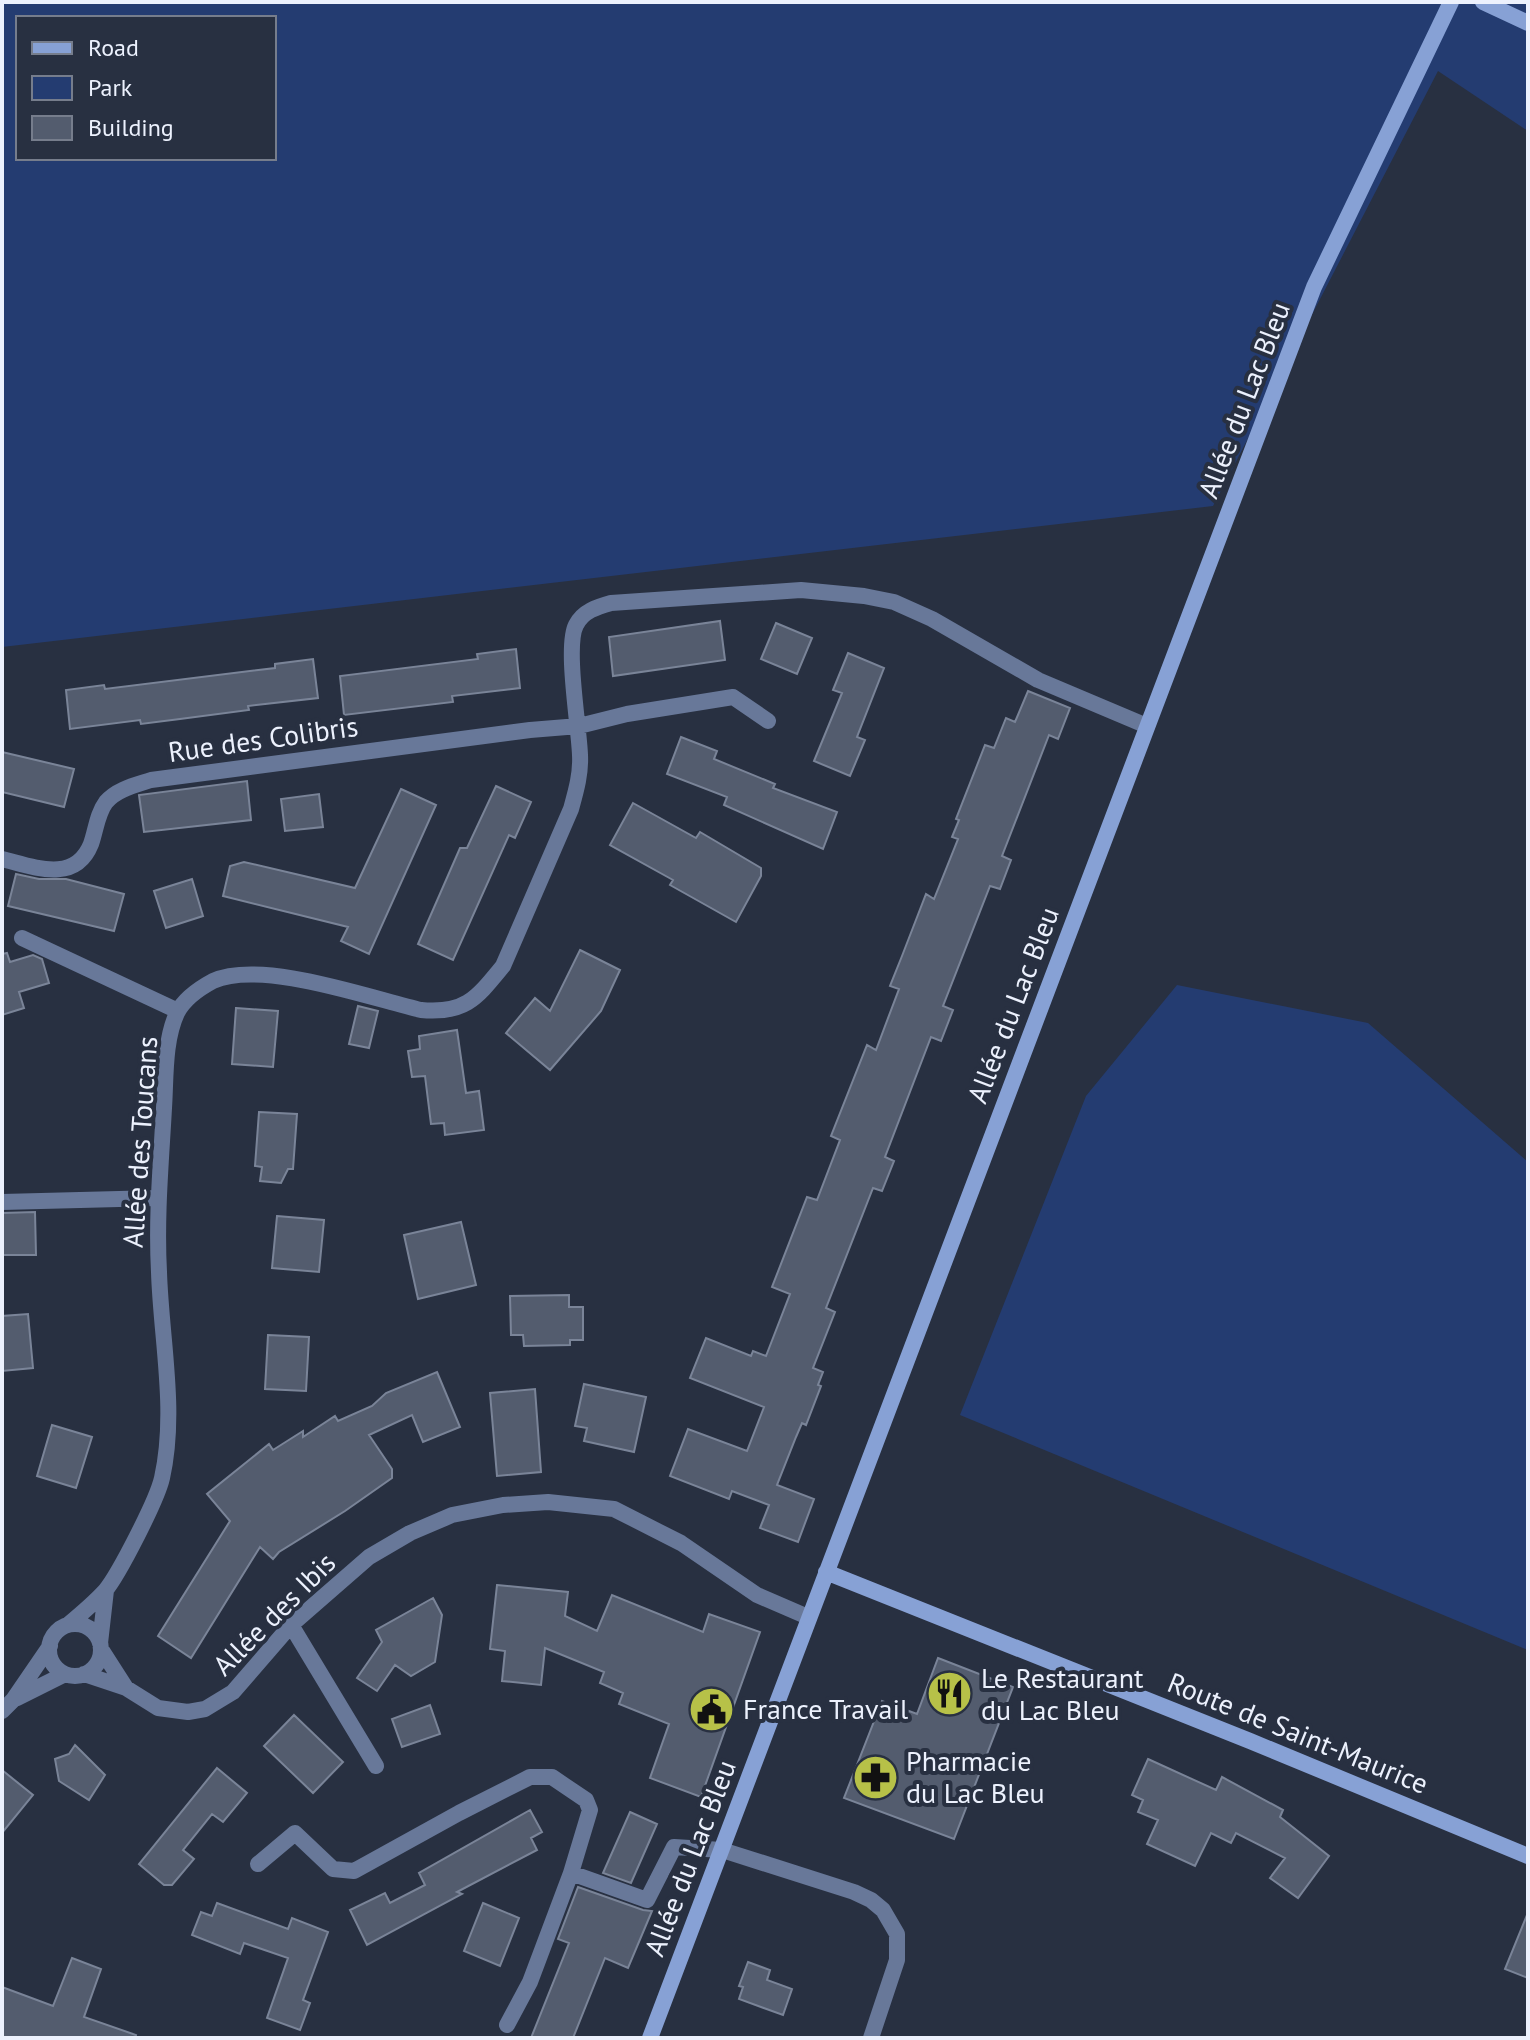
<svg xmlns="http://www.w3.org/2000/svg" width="1530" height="2040" font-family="'PT Sans',sans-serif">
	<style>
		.green { fill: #243c71; fill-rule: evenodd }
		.building { fill: #535c6e; stroke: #7a8498; stroke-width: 2 }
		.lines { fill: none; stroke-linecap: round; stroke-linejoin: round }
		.street { stroke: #687899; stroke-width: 16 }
		.secondary { stroke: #87a1d5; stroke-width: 16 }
		.labels { text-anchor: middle; stroke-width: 8; stroke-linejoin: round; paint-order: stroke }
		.street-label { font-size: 28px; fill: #ecf1fd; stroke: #283041 }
		.poi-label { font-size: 28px; fill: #ecf1fd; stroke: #283041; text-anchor: start }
	</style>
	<rect width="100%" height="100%" fill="#283041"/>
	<path class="green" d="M2 2H1528V131L1438 71 1213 506 2 647ZM18 18H274V158H18Z
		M1177 985 1368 1023 1528 1162V1650L960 1415 1086 1096Z"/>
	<path class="building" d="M720 621 725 660 613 676 609 637Z
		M776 623 812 638 797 674 761 659Z
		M516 649 520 688 452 696 453 702 344 715 340 676 478 659 477 654Z
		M848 653 884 668 857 737 865 740 850 776 814 761 842 693 833 690Z
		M313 659 318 698 248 706 249 710 180 719 141 724 140 720 70 729 66 690 104 685 105 689 275 668V664Z
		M1028 691 1070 708 1058 739 1049 735 1002 856 1011 860 1000 889 990 886 943 1006 953 1010 941 1041 931 1037 885 1157 894 1161 882 1191 873 1188 826 1308 835 1312 813 1368 823 1372 818 1385 821 1386 806 1425 802 1423 796 1437 777 1485 814 1499 798 1542 760 1528 769 1505 732 1491 729 1499 670 1476 688 1429 747 1451 764 1407 690 1378 706 1338 751 1356 753 1351 766 1356 790 1294 772 1287 807 1197 817 1200 840 1140 831 1136 867 1045 876 1050 899 989 890 986 902 956 926 894 934 899 958 839 952 837 959 820 956 819 985 745 994 748 1006 718 1015 722Z
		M681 737 717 751 714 759 775 784 773 788 837 812 823 849 724 805 727 797 667 774Z
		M2 752 74 769 64 807 2 792Z
		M247 781 251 820 144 832 139 795Z
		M496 786 531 802 515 838 509 835 453 960 418 944 460 848H467Z
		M401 789 436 805 369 954 341 941 348 927 223 896 230 866 244 862 355 888Z
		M319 794 323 827 285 831 281 799Z
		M633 803 696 838 700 832 761 868V876L736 922 670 885 673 880 610 845Z
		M16 874 39 879H66L124 894 114 931 8 906Z
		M192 879 203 916 166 928 154 891Z
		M580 950 620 970 601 1011 550 1070 506 1033 535 998 550 1011Z
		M7 953 10 962 33 955 42 959 49 983 19 992 24 1008 2 1015V954Z
		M358 1006 378 1011 369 1048 349 1044Z
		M236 1008 278 1011 273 1067 232 1064Z
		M457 1030 466 1093 479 1091 484 1130 445 1135 444 1123 431 1124 425 1076 412 1077 408 1051 420 1049 419 1036Z
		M259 1112 297 1114 293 1169H288L281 1183 260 1181 262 1167 255 1166Z
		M35 1212 36 1255H2V1213Z
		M277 1216 324 1220 319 1272 272 1268Z
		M461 1222 476 1285 418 1299 404 1235Z
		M569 1295V1307H583V1340H570V1345L524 1346 523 1335H511L510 1296Z
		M28 1314 33 1368 2 1371V1316Z
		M268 1335 309 1337 306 1391 265 1389Z
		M437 1372 460 1427 423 1442 412 1415 369 1435 392 1469V1478L345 1511 279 1552 273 1559 260 1547 191 1658 158 1636 230 1521 207 1494 269 1444 273 1450 303 1431V1437L335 1416 338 1421 372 1406 386 1393Z
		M584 1384 646 1397 634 1452 584 1441 587 1428 575 1426Z
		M535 1389 541 1472 497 1476 490 1393Z
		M52 1425 92 1437 76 1488 37 1476Z
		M497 1585 568 1592 565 1616 597 1631 612 1595 703 1632 709 1614 760 1632 701 1797 650 1778 669 1724 619 1704 623 1693 600 1683 604 1672 545 1648 541 1685 502 1681 505 1651 490 1649Z
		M433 1598 442 1615 435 1662 411 1676 395 1665 377 1691 357 1678 382 1642 376 1630Z
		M938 1658 1013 1687 954 1839 844 1798 882 1701 917 1714Z
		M430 1705 440 1734 402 1747 392 1719Z
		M294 1715 343 1762 313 1793 264 1746Z
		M75 1745 105 1775 89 1800 59 1781 55 1759 69 1754Z
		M1148 1759 1216 1790 1222 1777 1283 1810 1280 1817 1329 1856 1298 1898 1270 1878 1285 1858 1236 1833 1231 1843 1211 1833 1195 1866 1147 1844 1158 1820 1138 1812 1143 1800 1132 1795Z
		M217 1768 247 1793 223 1822 212 1814 183 1850 194 1859 172 1885H164L139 1864Z
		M2 1770 33 1795 2 1833Z
		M530 1810 542 1832 531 1838 537 1850 457 1892 462 1894 367 1945 350 1910 385 1893 390 1903 425 1885 419 1873Z
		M630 1812 657 1824 631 1883 603 1873Z
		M578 1887 643 1910 652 1911 628 1968 605 1958 573 2038H531L569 1943 558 1939Z
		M217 1903 288 1929 292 1918 328 1932 303 2000 310 2003 300 2030 267 2018 288 1958 244 1943 240 1954 192 1935 201 1912 212 1916Z
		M483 1903 519 1918 500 1966 464 1951Z
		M1527 1915H1528V1978L1505 1969Z
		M72 1958 101 1969 84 2017 136 2035 135 2038H2V1987L53 2006Z
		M748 1962 770 1970 767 1980 792 1989 783 2015 739 1999 743 1987 739 1986Z"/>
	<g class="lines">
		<path class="street" d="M2 859C34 867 75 884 91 844 96 830 97 814 106 802 117 789 136 785 151 780L530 730 579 726 627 714 733 697 768 721
			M22 938 178 1011
			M2 1202 158 1198
			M69 1624C81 1614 94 1603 105 1591 119 1574 157 1500 162 1478 177 1411 161 1339 159 1272 156 1217 161 1163 164 1108 166 1078 164 1041 177 1013 184 999 200 988 213 981 261 959 370 998 421 1010 465 1014 476 999 503 966L571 809C576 791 581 774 580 755 579 726 565 646 576 625 583 611 597 607 611 603L801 590 864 596 894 602 932 619 1038 680 1147 726
			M49 1650a26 26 0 1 1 52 0a26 26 0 1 1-52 0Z
			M291 1625 376 1766
			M100 1643 106 1590
			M101 1649 126 1688
			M84 1674 126 1688 158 1708 188 1712 205 1709 233 1692 291 1625 369 1557 410 1533 452 1515 503 1505 548 1502 614 1509 681 1543 757 1595 808 1617
			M17 1698 65 1674
			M2 1711 13 1700 50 1646
			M258 1864 295 1833 333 1869 354 1871 459 1813 530 1777H552L586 1800 590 1810 571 1873 530 1982 507 2025
			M571 1873 647 1900 674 1847 722 1850 854 1892 871 1900 883 1910 897 1934V1960L871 2038"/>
		<path class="secondary" d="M1483 2 1528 23
			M826 1572 1250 1741 1528 1856
			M650 2038 1314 287 1451 2"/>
	</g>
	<defs>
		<symbol id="restaurant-disc" viewBox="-11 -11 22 22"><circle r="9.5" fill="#b7c148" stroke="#283041"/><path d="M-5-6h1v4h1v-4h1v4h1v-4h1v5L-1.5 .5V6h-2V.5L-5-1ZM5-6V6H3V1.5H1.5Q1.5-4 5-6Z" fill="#111"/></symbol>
		<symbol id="civic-disc" viewBox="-11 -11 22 22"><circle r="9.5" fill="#b7c148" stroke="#283041"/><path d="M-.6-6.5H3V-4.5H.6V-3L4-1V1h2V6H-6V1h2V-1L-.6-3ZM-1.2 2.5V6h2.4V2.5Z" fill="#111"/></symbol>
		<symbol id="pharmacy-disc" viewBox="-11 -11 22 22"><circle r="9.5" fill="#b7c148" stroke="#283041"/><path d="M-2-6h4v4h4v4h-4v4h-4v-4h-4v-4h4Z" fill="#111"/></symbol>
	</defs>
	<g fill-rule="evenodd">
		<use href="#restaurant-disc" x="924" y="1668" width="51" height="51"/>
		<use href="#civic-disc" x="686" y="1684" width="51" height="51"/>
		<use href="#pharmacy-disc" x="850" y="1752" width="51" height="51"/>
	</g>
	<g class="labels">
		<g class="street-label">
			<text transform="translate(1244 400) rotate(-69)" y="10">Allée du Lac Bleu</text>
			<text transform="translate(263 739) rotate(-8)" y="10">Rue des Colibris</text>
			<text transform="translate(1013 1005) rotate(-69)" y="10">Allée du Lac Bleu</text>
			<text transform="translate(140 1142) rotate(-86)" y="10">Allée des Toucans</text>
			<text transform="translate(274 1614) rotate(-45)" y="10">Allée des Ibis</text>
			<text transform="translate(1298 1733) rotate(22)" y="10">Route de Saint-Maurice</text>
			<text transform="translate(690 1858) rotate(-69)" y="10">Allée du Lac Bleu</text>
		</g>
		<g class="poi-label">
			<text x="981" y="1688">Le Restaurant<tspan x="981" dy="32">du Lac Bleu</tspan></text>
			<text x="743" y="1719">France Travail</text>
			<text x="906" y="1771">Pharmacie<tspan x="906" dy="32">du Lac Bleu</tspan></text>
		</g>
	</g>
	<rect width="1530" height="2040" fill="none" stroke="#ecf1fd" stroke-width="8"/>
	<rect x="16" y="16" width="260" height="144" fill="#283041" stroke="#767d8c" stroke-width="2"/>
	<rect x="32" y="42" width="40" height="12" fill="#87a1d5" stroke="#767d8c" stroke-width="2"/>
	<text x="88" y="56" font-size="24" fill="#ecf1fd">Road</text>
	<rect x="32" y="76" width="40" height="24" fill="#243c71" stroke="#767d8c" stroke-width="2"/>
	<text x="88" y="96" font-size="24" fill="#ecf1fd">Park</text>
	<rect x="32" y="116" width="40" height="24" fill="#535c6e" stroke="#767d8c" stroke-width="2"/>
	<text x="88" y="136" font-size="24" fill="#ecf1fd">Building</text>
</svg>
